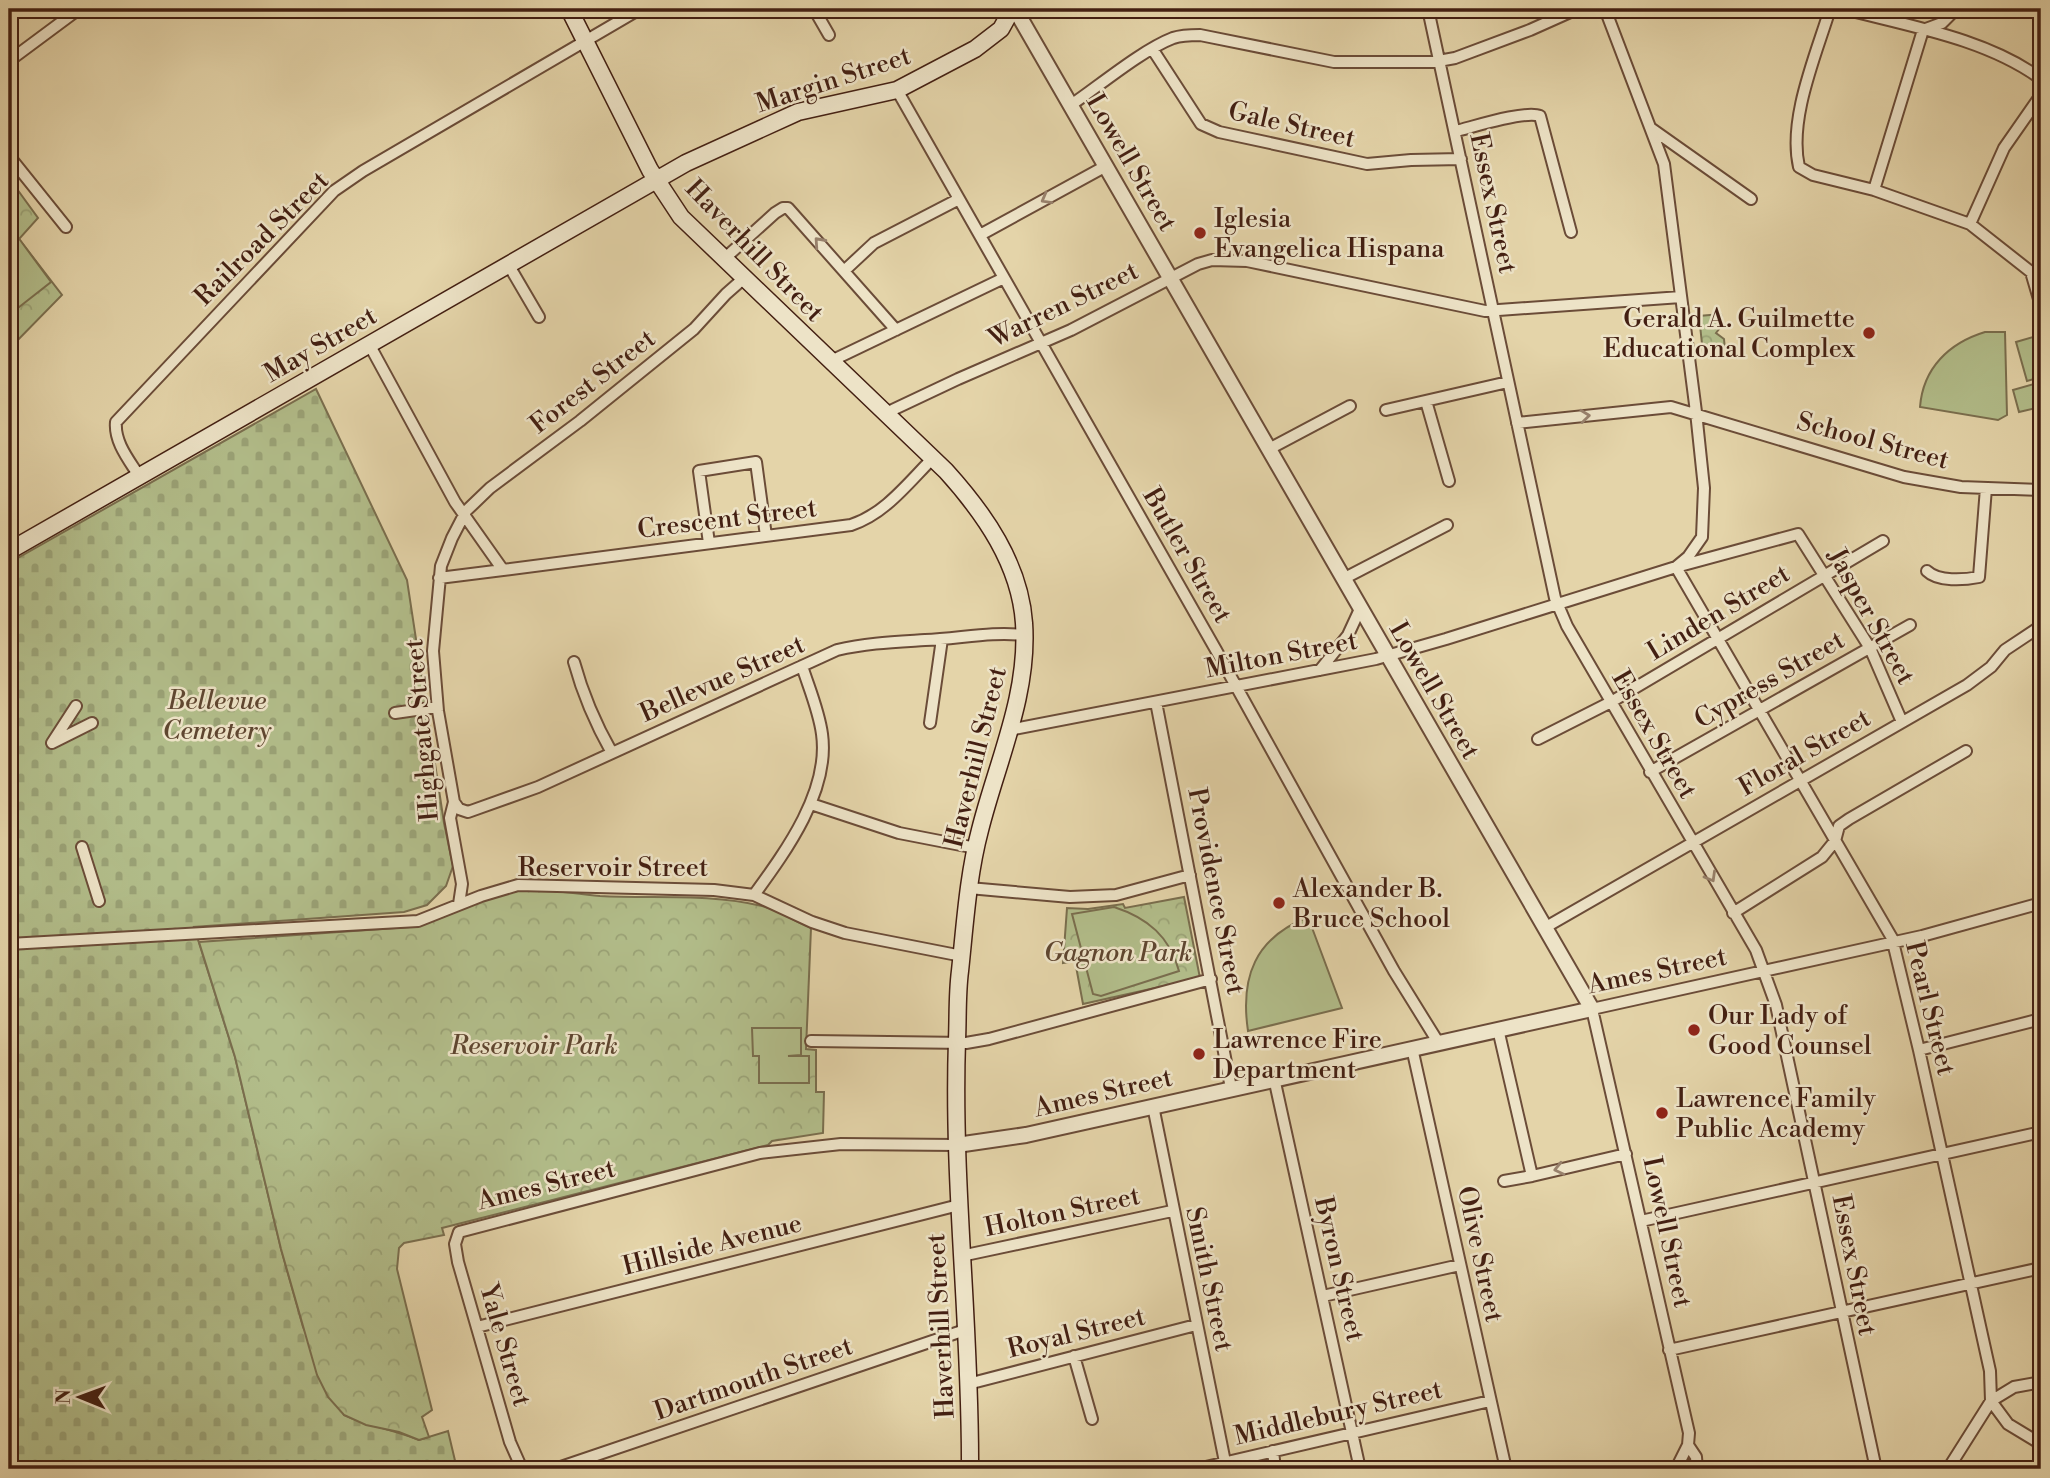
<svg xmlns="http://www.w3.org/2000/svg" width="2050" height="1478" font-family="'Libre Bodoni',serif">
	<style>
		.cemetery { fill: url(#cemetery-stones); stroke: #7a6e4e; stroke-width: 2 }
		.park { fill: url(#park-crowns); stroke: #7a6e4e; stroke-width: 2 }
		.pitch { fill: #b2bd8a; stroke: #7a6e4e; stroke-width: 2 }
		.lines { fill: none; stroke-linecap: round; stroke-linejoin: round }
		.minor-casing { stroke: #6b4c38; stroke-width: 14 }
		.tertiary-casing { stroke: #6b4c38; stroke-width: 18 }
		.secondary-casing { stroke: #431f12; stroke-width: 19 }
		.minor { stroke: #ede3c7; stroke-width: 10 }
		.tertiary { stroke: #ede3c7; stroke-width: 14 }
		.secondary { stroke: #ede3c7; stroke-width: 16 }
		.oneway { stroke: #98816c }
		.poi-dot { fill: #8f2418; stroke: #ede3c7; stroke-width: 2.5 }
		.labels { text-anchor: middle; stroke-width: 5; stroke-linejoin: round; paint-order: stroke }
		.street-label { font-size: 26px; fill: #431f12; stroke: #ede3c7 }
		.poi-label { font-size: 26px; fill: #431f12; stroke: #ede3c7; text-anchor: start }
		.park-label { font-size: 26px; font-style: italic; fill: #5f4630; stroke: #ede3c7 }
	</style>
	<defs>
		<pattern id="cemetery-stones" width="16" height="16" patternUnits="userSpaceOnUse" patternTransform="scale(1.75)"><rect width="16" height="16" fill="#b2bd8a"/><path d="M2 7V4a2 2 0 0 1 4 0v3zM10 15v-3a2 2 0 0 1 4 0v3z" fill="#9aa276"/></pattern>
		<pattern id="park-crowns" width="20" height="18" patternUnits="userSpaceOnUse" patternTransform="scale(1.75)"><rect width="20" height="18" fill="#b2bd8a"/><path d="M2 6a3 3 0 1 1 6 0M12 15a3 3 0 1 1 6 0" fill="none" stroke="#9aa276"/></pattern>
	</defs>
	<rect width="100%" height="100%" fill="#e4d4a9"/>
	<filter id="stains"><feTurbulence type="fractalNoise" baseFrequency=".00286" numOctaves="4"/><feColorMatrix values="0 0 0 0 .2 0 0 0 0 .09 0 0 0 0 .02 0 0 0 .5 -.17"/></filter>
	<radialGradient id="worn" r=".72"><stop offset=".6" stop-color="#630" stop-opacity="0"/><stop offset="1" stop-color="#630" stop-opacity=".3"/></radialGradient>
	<path class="cemetery" d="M316 389 407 580 444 823 453 866 446 886 427 905 404 912 194 927 235 1057 281 1249 303 1327 344 1415C368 1426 394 1430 419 1440L448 1431 457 1469H9V563Z"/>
	<path class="park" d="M9 178 38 218 19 239 62 295 9 349Z
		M1721 314 1723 324 1716 333 1724 339 1725 350 1703 353 1699 316Z
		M530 889C553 890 576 894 600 896 654 899 708 893 762 906 779 910 794 921 811 928L806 1049 816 1050V1092H824L823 1133 772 1141 768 1145 442 1228 444 1235 404 1243 399 1248 397 1269 432 1410 422 1417 429 1437 419 1440 399 1432 366 1425 344 1415 328 1397 317 1375 281 1249 235 1057 199 942 410 927 487 896Z
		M1184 897 1200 978 1083 1004 1075 961 1063 963 1067 908 1088 909 1123 904 1125 908Z"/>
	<path class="pitch" d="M9 225 51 282 9 315Z
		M1985 332H2005L2007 415 1998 420 1920 407C1923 368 1949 343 1985 332Z
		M2040 335 2041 377 2027 381 2016 342Z
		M2041 382V407L2019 412 2013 390Z
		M1114 907C1148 918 1170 937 1179 971L1101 996 1093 994 1072 914Z
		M1308 917 1342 1008 1248 1031C1240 977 1255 938 1308 917Z
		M752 1028H801V1055L788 1056H809V1083H759V1056H753Z"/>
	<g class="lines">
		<defs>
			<path id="minor" d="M814 9 829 35
				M1428 9 1555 598 1567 626 1756 950 1776 1005 1876 1469
				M1605 9 1664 164 1696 412 1704 488 1702 537 1688 557 1676 567 1892 938 1919 1050 1990 1371 1991 1401 2008 1424 2041 1444
				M1830 9C1816 55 1788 119 1799 167L1813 175 1874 190 1970 224 2031 272 2041 306
				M1844 9C1909 26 1987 39 2041 79
				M1153 50 1201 124 1219 132 1367 164 1411 160 1461 159
				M9 61 79 9
				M897 90 1216 650 1394 971 1438 1042
				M1071 105C1099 86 1142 50 1173 38 1182 35 1191 35 1200 35L1334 62H1433L1455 58 1530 30 1577 9
				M1652 129 1751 199
				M1456 131C1473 127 1525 110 1540 116L1571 232
				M9 156 66 227
				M1874 190 1923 30 1942 23 1956 9
				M1970 224 2004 148 2041 95
				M980 235 1106 166
				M724 259 775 213 783 208H788L896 330
				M508 264 539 317
				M844 271 874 243 959 199
				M369 344 455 502 503 570 851 525C885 514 908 483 933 458
				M831 361 1004 278
				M1426 401 1449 481
				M1386 410 1508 382
				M886 413 958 379 1071 330 1198 264 1212 260 1247 261 1485 311 1681 297
				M1517 423 1671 407 1904 477 1961 487 2041 490
				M1269 449 1350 406
				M139 476C129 460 114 442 116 422L334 191 363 171 640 9
				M709 543 699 471 756 462 766 536
				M1927 571C1938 582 1964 580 1979 577L1986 488
				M439 578 503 570
				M1343 579 1447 525
				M574 662C583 695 595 723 612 753
				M1320 670 1348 635 1360 609
				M1156 702 1231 1088
				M76 706 52 743 92 723
				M395 713 437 707
				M930 723 942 639
				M1009 730 1376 659 1446 639 1676 567 1798 534 1870 648 1902 722
				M1538 739 1611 702 1883 541
				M1650 772 1910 625
				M454 802 459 809 468 812 538 787 837 650C867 643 894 642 925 640 958 639 991 631 1024 635
				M811 804 899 833 976 848
				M82 847 99 901
				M969 888 1070 897 1116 895 1190 875
				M754 895C786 851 830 791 822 734 819 711 809 688 802 666
				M459 904 462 884 450 818 454 802 438 711 433 651 441 566 452 538 466 511 490 488 580 421 694 329 726 294 743 279
				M1733 913 1822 857 1835 841 1839 826 1849 819 1966 751
				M1546 927 1967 685 1991 667 2005 650 2041 626
				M9 944 418 921 481 896 518 885 714 890 754 895 812 922 845 933 962 956
				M1498 1029 1532 1176 1626 1154
				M811 1041 966 1043 989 1039 1211 979
				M1412 1048 1506 1469
				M1919 1050 2041 1019
				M1274 1078 1360 1469
				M1153 1106 1225 1462
				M1504 1181 1532 1176
				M1641 1221 2041 1132
				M961 1256 1172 1211
				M1323 1296 1460 1265
				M477 1327 959 1205
				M1669 1350 2041 1268
				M1074 1356 1092 1419
				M968 1384 1196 1325
				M1688 1445 1696 1457 1697 1469
				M1273 1451 1275 1469
				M522 1469 510 1442 458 1262 455 1244 459 1232 760 1153 841 1144 957 1145
				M555 1469 965 1330
				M1197 1469 1490 1401
				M1676 1469 1688 1445 1689 1433 1592 1009 1922 936 2041 903
				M1948 1469 1991 1401 2014 1387 2041 1382"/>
			<path id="tertiary" d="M957 1145 1026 1135 1592 1009 1015 9"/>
			<path id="secondary" d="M569 9 650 170 681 217 946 471C984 513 1020 564 1024 623 1029 695 997 762 980 830 968 875 965 924 960 971 957 994 958 1017 957 1040 952 1183 971 1326 970 1469
				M9 551 686 163 798 112 897 90 975 49 1001 29 1012 9"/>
		</defs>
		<use href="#minor" class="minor-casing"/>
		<use href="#tertiary" class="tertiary-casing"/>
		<use href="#secondary" class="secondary-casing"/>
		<use href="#minor" class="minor"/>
		<use href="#tertiary" class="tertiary"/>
		<use href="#secondary" class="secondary"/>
	</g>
	<defs><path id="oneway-chevron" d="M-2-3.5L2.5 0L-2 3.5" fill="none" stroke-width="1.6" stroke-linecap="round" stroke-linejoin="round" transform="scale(1.75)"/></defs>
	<g class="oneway">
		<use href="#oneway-chevron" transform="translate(1046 199) rotate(151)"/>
		<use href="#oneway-chevron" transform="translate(819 242) rotate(-132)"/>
		<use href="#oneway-chevron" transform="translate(1585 416) rotate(-6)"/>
		<use href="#oneway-chevron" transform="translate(1711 877) rotate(60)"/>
		<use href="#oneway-chevron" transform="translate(1559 1169) rotate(167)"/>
	</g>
	<g class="poi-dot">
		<circle cx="1200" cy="233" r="7"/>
		<circle cx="1869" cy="333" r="7"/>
		<circle cx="1279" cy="903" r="7"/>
		<circle cx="1694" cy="1030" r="7"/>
		<circle cx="1199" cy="1054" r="7"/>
		<circle cx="1662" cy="1113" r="7"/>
	</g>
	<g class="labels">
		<g class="street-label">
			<text transform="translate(833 79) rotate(-18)" y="9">Margin Street</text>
			<text transform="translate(1292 124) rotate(13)" y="9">Gale Street</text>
			<text transform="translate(1132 162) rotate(60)" y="9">Lowell Street</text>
			<text transform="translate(1494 203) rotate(78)" y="9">Essex Street</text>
			<text transform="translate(261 238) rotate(-45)" y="9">Railroad Street</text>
			<text transform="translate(755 250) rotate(46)" y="9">Haverhill Street</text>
			<text transform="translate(1063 304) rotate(-26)" y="9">Warren Street</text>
			<text transform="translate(320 344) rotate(-30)" y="9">May Street</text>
			<text transform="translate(592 381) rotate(-38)" y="9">Forest Street</text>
			<text transform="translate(1873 440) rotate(15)" y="9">School Street</text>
			<text transform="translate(727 518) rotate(-7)" y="9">Crescent Street</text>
			<text transform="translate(1188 555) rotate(60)" y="9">Butler Street</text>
			<text transform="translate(1718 612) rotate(-31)" y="9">Linden Street</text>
			<text transform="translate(1872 616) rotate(61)" y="9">Jasper Street</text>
			<text transform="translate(1281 654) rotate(-11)" y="9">Milton Street</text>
			<text transform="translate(722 678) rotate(-24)" y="9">Bellevue Street</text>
			<text transform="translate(1769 679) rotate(-30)" y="9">Cypress Street</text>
			<text transform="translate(1435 690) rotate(60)" y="9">Lowell Street</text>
			<text transform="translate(421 730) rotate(-95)" y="9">Highgate Street</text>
			<text transform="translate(1655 734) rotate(60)" y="9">Essex Street</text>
			<text transform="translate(1804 752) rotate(-30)" y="9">Floral Street</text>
			<text transform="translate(975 757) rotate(-76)" y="9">Haverhill Street</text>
			<text x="613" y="876">Reservoir Street</text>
			<text transform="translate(1217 891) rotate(79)" y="9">Providence Street</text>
			<text transform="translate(1657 970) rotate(-12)" y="9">Ames Street</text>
			<text transform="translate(1931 1008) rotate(76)" y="9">Pearl Street</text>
			<text transform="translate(1103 1092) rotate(-13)" y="9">Ames Street</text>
			<text transform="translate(546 1184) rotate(-14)" y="9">Ames Street</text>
			<text transform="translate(1062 1211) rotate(-12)" y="9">Holton Street</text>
			<text transform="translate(1668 1232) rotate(78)" y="9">Lowell Street</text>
			<text transform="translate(712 1244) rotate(-14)" y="9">Hillside Avenue</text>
			<text transform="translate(1481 1254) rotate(78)" y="9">Olive Street</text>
			<text transform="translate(1855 1265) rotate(79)" y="9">Essex Street</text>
			<text transform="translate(1340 1269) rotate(77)" y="9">Byron Street</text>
			<text transform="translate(1210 1279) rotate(78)" y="9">Smith Street</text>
			<text transform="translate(940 1326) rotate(-93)" y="9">Haverhill Street</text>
			<text transform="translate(1076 1332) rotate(-14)" y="9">Royal Street</text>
			<text transform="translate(506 1345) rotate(74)" y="9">Yale Street</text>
			<text transform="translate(753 1378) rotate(-19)" y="9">Dartmouth Street</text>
			<text transform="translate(1338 1412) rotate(-13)" y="9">Middlebury Street</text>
		</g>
		<g class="poi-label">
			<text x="1214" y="227">Iglesia<tspan x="1214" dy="30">Evangelica Hispana</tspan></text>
			<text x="1855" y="327" text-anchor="end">Gerald A. Guilmette<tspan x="1855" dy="30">Educational Complex</tspan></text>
			<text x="1293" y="897">Alexander B.<tspan x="1293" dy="30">Bruce School</tspan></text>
			<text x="1708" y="1024">Our Lady of<tspan x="1708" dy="30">Good Counsel</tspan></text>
			<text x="1213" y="1048">Lawrence Fire<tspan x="1213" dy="30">Department</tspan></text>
			<text x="1676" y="1107">Lawrence Family<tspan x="1676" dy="30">Public Academy</tspan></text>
		</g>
		<g class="park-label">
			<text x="217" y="709">Bellevue<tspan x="217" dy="30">Cemetery</tspan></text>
			<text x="1118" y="961">Gagnon Park</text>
			<text x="534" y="1054">Reservoir Park</text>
		</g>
	</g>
	<rect width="2050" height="1478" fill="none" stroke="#e4d4a9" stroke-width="35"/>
	<rect x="10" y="10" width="2029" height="1457" fill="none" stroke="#431f12" stroke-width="3.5"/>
	<rect x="18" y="18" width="2015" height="1443" fill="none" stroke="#431f12" stroke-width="2"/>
	<g transform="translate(80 1397) rotate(271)" stroke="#ede3c7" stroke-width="5" paint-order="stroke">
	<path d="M0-5L12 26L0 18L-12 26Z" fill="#431f12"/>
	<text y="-10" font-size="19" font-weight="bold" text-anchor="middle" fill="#431f12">N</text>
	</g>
	<rect width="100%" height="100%" filter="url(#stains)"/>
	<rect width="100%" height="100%" fill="url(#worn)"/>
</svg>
